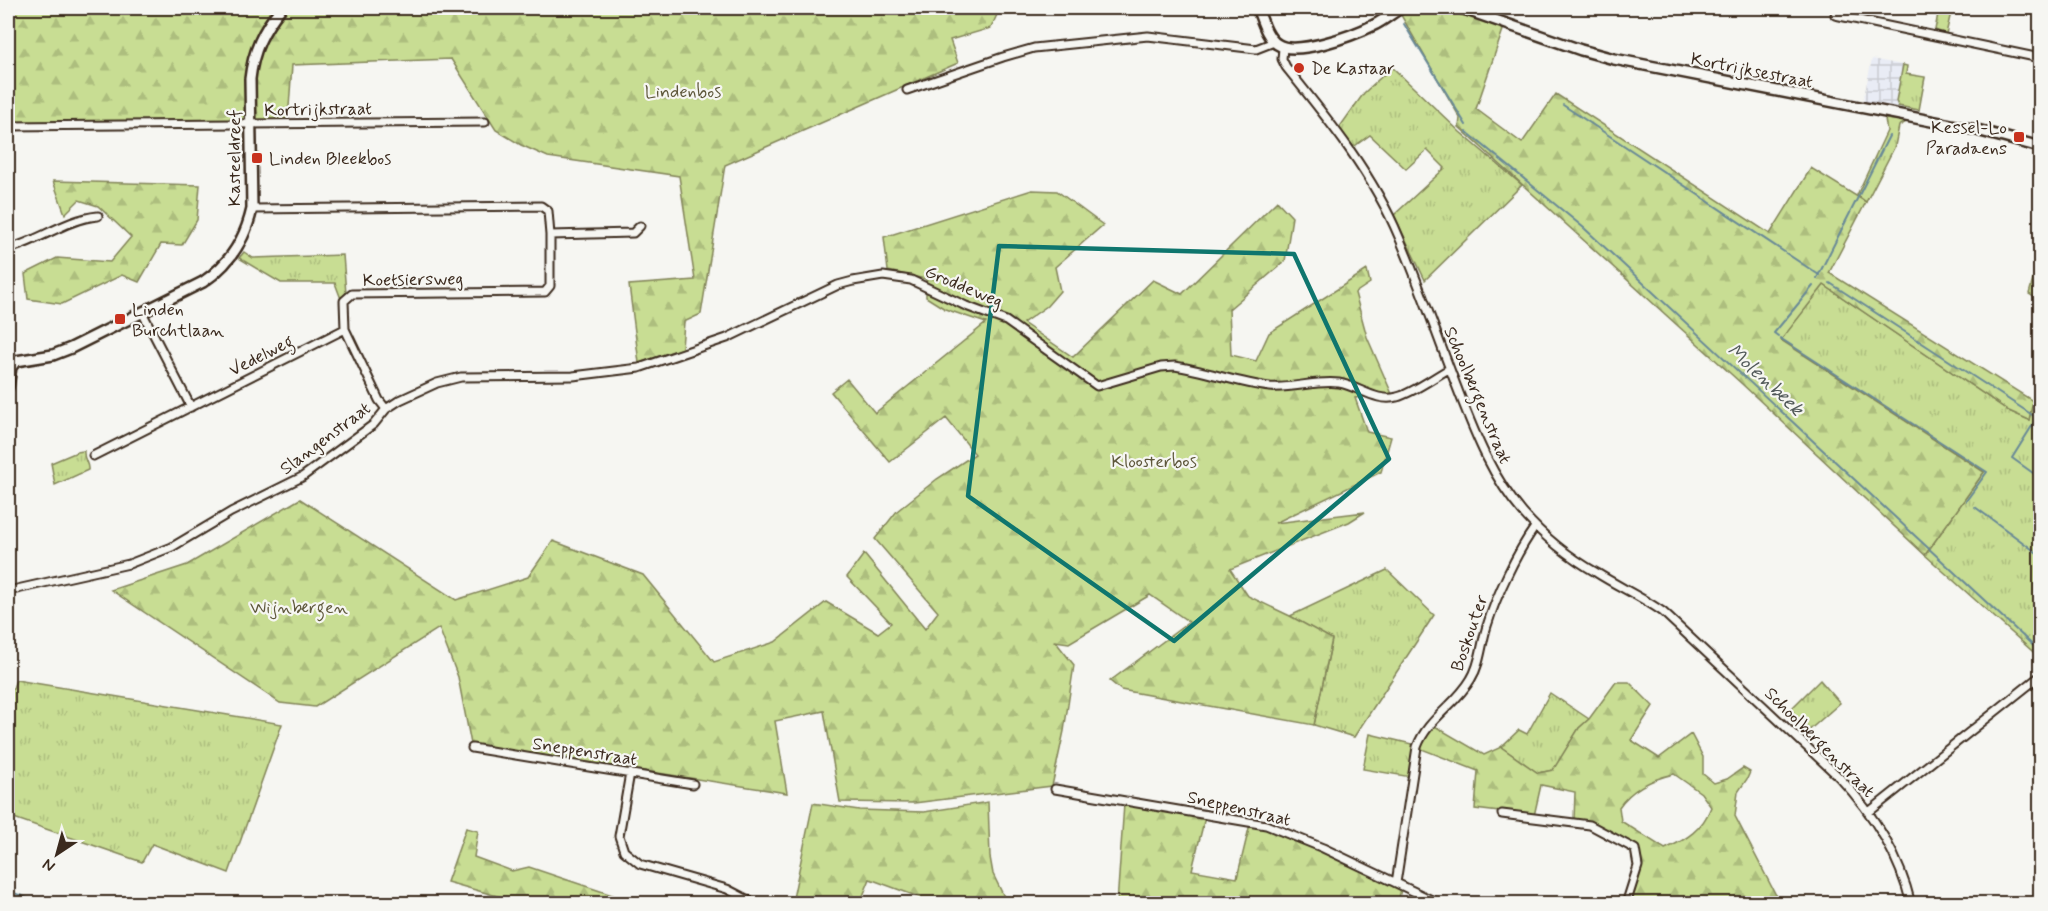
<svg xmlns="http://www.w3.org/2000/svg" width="2048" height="911" font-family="Mynerve,sans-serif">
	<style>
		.industrial { fill: url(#industrial-grid) }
		.grass { fill: url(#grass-tufts); stroke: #828458; stroke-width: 1.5 }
		.forest { fill: url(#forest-firs); stroke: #828458; stroke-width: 1.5; fill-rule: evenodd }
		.cemetery { fill: url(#cemetery-stones); stroke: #828458; stroke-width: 1.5 }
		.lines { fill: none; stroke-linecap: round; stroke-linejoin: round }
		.stream { stroke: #688997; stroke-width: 2 }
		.street-casing { stroke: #3b2a1e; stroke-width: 11 }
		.secondary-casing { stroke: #3b2a1e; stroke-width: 14 }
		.street { stroke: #f6f6f2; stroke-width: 7 }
		.secondary { stroke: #f6f6f2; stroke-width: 9 }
		.marked { fill: none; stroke: #0f766e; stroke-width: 4.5; stroke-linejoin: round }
		.poi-dot { fill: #c8321e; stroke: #f6f6f2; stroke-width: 2 }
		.labels { text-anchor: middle; stroke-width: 4.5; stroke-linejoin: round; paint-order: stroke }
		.poi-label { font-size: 18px; fill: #3b2a1e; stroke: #f6f6f2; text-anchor: start }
		.street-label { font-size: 18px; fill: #3b2a1e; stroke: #f6f6f2 }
		.park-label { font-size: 18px; fill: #5e573b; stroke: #f6f6f2 }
		.water-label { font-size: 20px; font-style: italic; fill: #525a5a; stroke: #f6f6f2 }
	</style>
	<defs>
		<pattern id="industrial-grid" width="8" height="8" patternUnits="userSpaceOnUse" patternTransform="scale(1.5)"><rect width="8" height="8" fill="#e9ecf5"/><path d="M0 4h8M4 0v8" fill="none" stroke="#c9cbd2"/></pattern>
		<pattern id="grass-tufts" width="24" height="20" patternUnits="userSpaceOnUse" patternTransform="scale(1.5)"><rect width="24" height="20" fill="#c8dd93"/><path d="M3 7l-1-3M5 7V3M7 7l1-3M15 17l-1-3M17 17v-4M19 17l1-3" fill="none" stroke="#adbe7e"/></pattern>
		<pattern id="forest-firs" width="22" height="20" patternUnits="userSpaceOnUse" patternTransform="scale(1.5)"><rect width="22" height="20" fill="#c8dd93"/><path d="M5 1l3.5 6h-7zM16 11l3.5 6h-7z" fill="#adbe7e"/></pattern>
		<pattern id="cemetery-stones" width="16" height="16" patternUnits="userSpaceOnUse" patternTransform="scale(1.5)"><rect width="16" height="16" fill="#c8dd93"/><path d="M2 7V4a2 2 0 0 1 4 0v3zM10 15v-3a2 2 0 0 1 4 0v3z" fill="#adbe7e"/></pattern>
	</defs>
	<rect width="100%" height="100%" fill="#f6f6f2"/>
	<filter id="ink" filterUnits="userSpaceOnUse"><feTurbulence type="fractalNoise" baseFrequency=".0167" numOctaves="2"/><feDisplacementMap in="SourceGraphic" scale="12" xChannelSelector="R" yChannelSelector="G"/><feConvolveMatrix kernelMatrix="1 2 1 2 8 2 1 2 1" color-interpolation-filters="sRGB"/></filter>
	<g filter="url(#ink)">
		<path class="industrial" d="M1872 59 1907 66 1906 74 1926 77 1919 111 1863 101Z"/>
		<path class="grass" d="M1939 8H1952L1946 34 1935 30Z
			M1903 65 1907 66 1906 74 1925 77 1919 110 1898 106 1896 101Z
			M1392 67 1460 132 1522 185 1425 280 1394 215 1445 168 1427 150 1406 169 1370 135 1352 148 1339 128 1364 93Z
			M1885 119 1908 121 1899 126 1895 146 1866 202 1857 195 1887 131Z
			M244 252 253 258 343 255 346 294 341 299 335 283H281L239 258Z
			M1824 285 2009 411 2029 420 2033 401 2040 389V658L1925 555 1984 472 1780 340Z
			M84 451C83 460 89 463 88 470L55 485 51 463 77 452Z
			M1387 570 1434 615 1354 737 1314 725 1332 640 1290 616Z
			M16 680 282 724 229 873 152 844 142 862 8 816V702Z
			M1820 680 1840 703 1806 733 1787 713Z
			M1550 693 1589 719 1579 728 1554 770 1538 773 1501 747 1519 730 1527 734Z
			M1370 734 1416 745 1411 777 1363 769Z"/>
		<path class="forest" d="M8 8H1000L991 28 950 40 958 63 725 165 701 314 684 322 682 348 639 363 629 285 695 280 679 176 548 157 521 145 496 130 451 59 292 65 288 121 8 124Z
			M1416 8H1437L1504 27 1476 109 1522 143 1556 94 1770 234 1811 168 1866 202 1829 273 2033 401 2029 420 2009 411 1824 285 1781 340 1984 472 1925 555 1742 384 1459 127 1460 118 1401 15Z
			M53 181 200 185 197 220 182 245 161 244 139 282 122 275 62 304 28 299 25 274 57 258 110 262 131 237 98 206 79 200 65 214Z
			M1032 190 1057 191 1103 225 1055 267 1060 291 1047 306 1023 323 1073 357 1153 280 1182 294 1277 201 1292 217 1285 261 1229 309 1231 355 1256 361 1269 333 1367 270 1370 283 1355 293 1367 337 1392 394 1355 398 1367 432 1391 437 1381 472 1275 523 1365 512 1349 522 1230 569 1248 596 1290 616 1332 639 1314 725 1121 690 1110 681 1189 622 1150 595 1069 643 1055 641 1074 665 1064 731 1052 786 914 803 840 802 824 711 775 721 787 793 471 744 458 677 439 628 315 707 280 703 111 590 187 565 300 499 456 600 528 577 553 541 643 575 714 662 775 642 826 602 878 633 891 623 847 577 864 554 925 629 938 612 875 539 897 511 937 479 975 454 946 418 890 462 831 392 847 379 875 413 986 323 945 309 926 297V279L888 271 884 237Z
			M1616 682H1629L1653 706 1631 740 1659 758 1691 734 1703 757V774L1714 783 1727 779 1743 768 1750 772 1747 779 1738 792 1735 816 1780 903H1628L1641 862 1639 848 1591 823 1574 820 1575 792 1541 785 1534 816 1475 809 1478 771 1419 748 1433 725 1484 755 1501 747 1538 773 1553 770 1579 728 1589 719ZM1674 774 1701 793 1711 807C1703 829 1686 840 1665 849L1621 821 1619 807C1632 788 1652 779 1674 774Z
			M988 802 990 857 993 874 1007 903H935L870 879 860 903H792L813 803 859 810 924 812Z
			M1124 804 1205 817 1192 870 1237 878 1250 824 1284 834 1401 889 1398 903 1117 904Z
			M466 828 478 831 474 857 512 871 529 867 627 900 632 903H522L447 882Z"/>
		<path class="cemetery" d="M2040 255V301L2029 294Z"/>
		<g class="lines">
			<path class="stream" d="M1404 24 1466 125
				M1563 105 1819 275
				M1467 132 1584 228 2040 652
				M1817 278 1889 136
				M1830 283 2037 418 2012 458 2040 478
				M1778 336 1774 333 1813 286
				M1780 338 1987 472 1966 501
				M1975 507 2040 555
				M8 891 44 904"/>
			<defs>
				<path id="street" d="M1835 15 2040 58
					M1283 48 1282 59 1286 67C1328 119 1373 174 1399 237 1420 286 1437 336 1456 385 1474 431 1490 475 1523 513 1545 538 1569 557 1597 573 1619 587 1642 597 1663 612L1839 777C1874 814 1899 854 1911 904
					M907 90 1003 57 1034 48 1148 36 1256 49 1274 42
					M8 126 485 122
					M252 209 541 206 548 211 550 235V286L545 292 352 294 344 301 345 329 379 400 386 409
					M550 235 633 233 640 226
					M8 249C39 241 66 219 98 216
					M142 312 191 407
					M93 456 345 329
					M8 591 129 564 172 547 231 512 302 477 374 424 386 409 400 400 437 383 461 377 573 376 639 368 727 338 838 285 853 281 883 276 911 280 966 306 1006 321 1097 386 1161 367 1175 366C1207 371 1238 383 1270 387 1293 389 1316 380 1339 383 1358 386 1377 403 1397 397 1413 393 1434 377 1449 369
					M472 748 693 784
					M630 773 619 836 624 851 640 864 727 889 756 904
					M1055 789 1266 825 1323 848 1440 904
					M1869 812 2040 676
					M1502 814 1590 825 1635 849 1638 866 1626 904
					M1396 883 1417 747C1427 719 1456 705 1471 679 1481 663 1481 644 1487 626 1496 596 1517 552 1535 527"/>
				<path id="secondary" d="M1257 8C1262 19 1266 37 1277 44 1296 57 1354 35 1374 25 1383 21 1392 13 1401 8
					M1461 8 1581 50 1614 59 1977 130 2040 147
					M8 387 11 367 16 361 53 355 71 348 203 282C230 264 245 240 252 209L250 79C253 51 263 30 281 8"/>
			</defs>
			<use href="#street" class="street-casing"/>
			<use href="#secondary" class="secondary-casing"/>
			<use href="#street" class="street"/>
			<use href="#secondary" class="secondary"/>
		</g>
	</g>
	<path class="marked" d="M999 246 1294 254 1389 459 1174 641 968 496Z"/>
	<g class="poi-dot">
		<circle cx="1299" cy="68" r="6"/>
		<rect x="2013" y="131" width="12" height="12" rx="3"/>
		<rect x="251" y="152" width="12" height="12" rx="3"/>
		<rect x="114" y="313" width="12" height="12" rx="3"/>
	</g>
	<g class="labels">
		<g class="poi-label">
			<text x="1311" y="74">De Kastaar</text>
			<text x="2007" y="133" text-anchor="end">Kessel-Lo<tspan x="2007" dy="21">Paradaens</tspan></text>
			<text x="269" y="164">Linden Bleekbos</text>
			<text x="132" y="315">Linden<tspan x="132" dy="21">Burchtlaan</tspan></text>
		</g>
		<g class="street-label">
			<text transform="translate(1752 70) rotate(11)" y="6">Kortrijksestraat</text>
			<text transform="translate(318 109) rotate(-1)" y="6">Kortrijkstraat</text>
			<text transform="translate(234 158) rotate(-90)" y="6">Kasteeldreef</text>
			<text transform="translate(413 279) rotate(-1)" y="6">Koetsiersweg</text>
			<text transform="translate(964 286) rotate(23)" y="6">Groddeweg</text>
			<text transform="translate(261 355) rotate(-27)" y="6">Vedelweg</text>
			<text transform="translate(1478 395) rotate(67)" y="6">Schoolbergenstraat</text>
			<text transform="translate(325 438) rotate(-37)" y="6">Slangenstraat</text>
			<text transform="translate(1469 633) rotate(-71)" y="6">Boskouter</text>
			<text transform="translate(1820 742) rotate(45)" y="6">Schoolbergenstraat</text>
			<text transform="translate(585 751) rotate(9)" y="6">Sneppenstraat</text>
			<text transform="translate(1239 808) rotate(13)" y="6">Sneppenstraat</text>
		</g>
		<g class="park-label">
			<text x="683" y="97">Lindenbos</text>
			<text x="1154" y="467">Kloosterbos</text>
			<text x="299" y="613">Wijnbergen</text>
		</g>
		<g class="water-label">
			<text transform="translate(1766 379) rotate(43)" y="7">Molenbeek</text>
		</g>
	</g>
	<rect width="2048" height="911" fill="none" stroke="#f6f6f2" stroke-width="30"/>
	<rect x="15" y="15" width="2018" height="881" fill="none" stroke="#3b2a1e" stroke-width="2" filter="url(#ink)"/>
	<g transform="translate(57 854) rotate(216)" stroke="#f6f6f2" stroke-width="4.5" paint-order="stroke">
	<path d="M0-4.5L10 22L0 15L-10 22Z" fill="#3b2a1e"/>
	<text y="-9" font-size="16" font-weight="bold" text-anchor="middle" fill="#3b2a1e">N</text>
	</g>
</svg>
